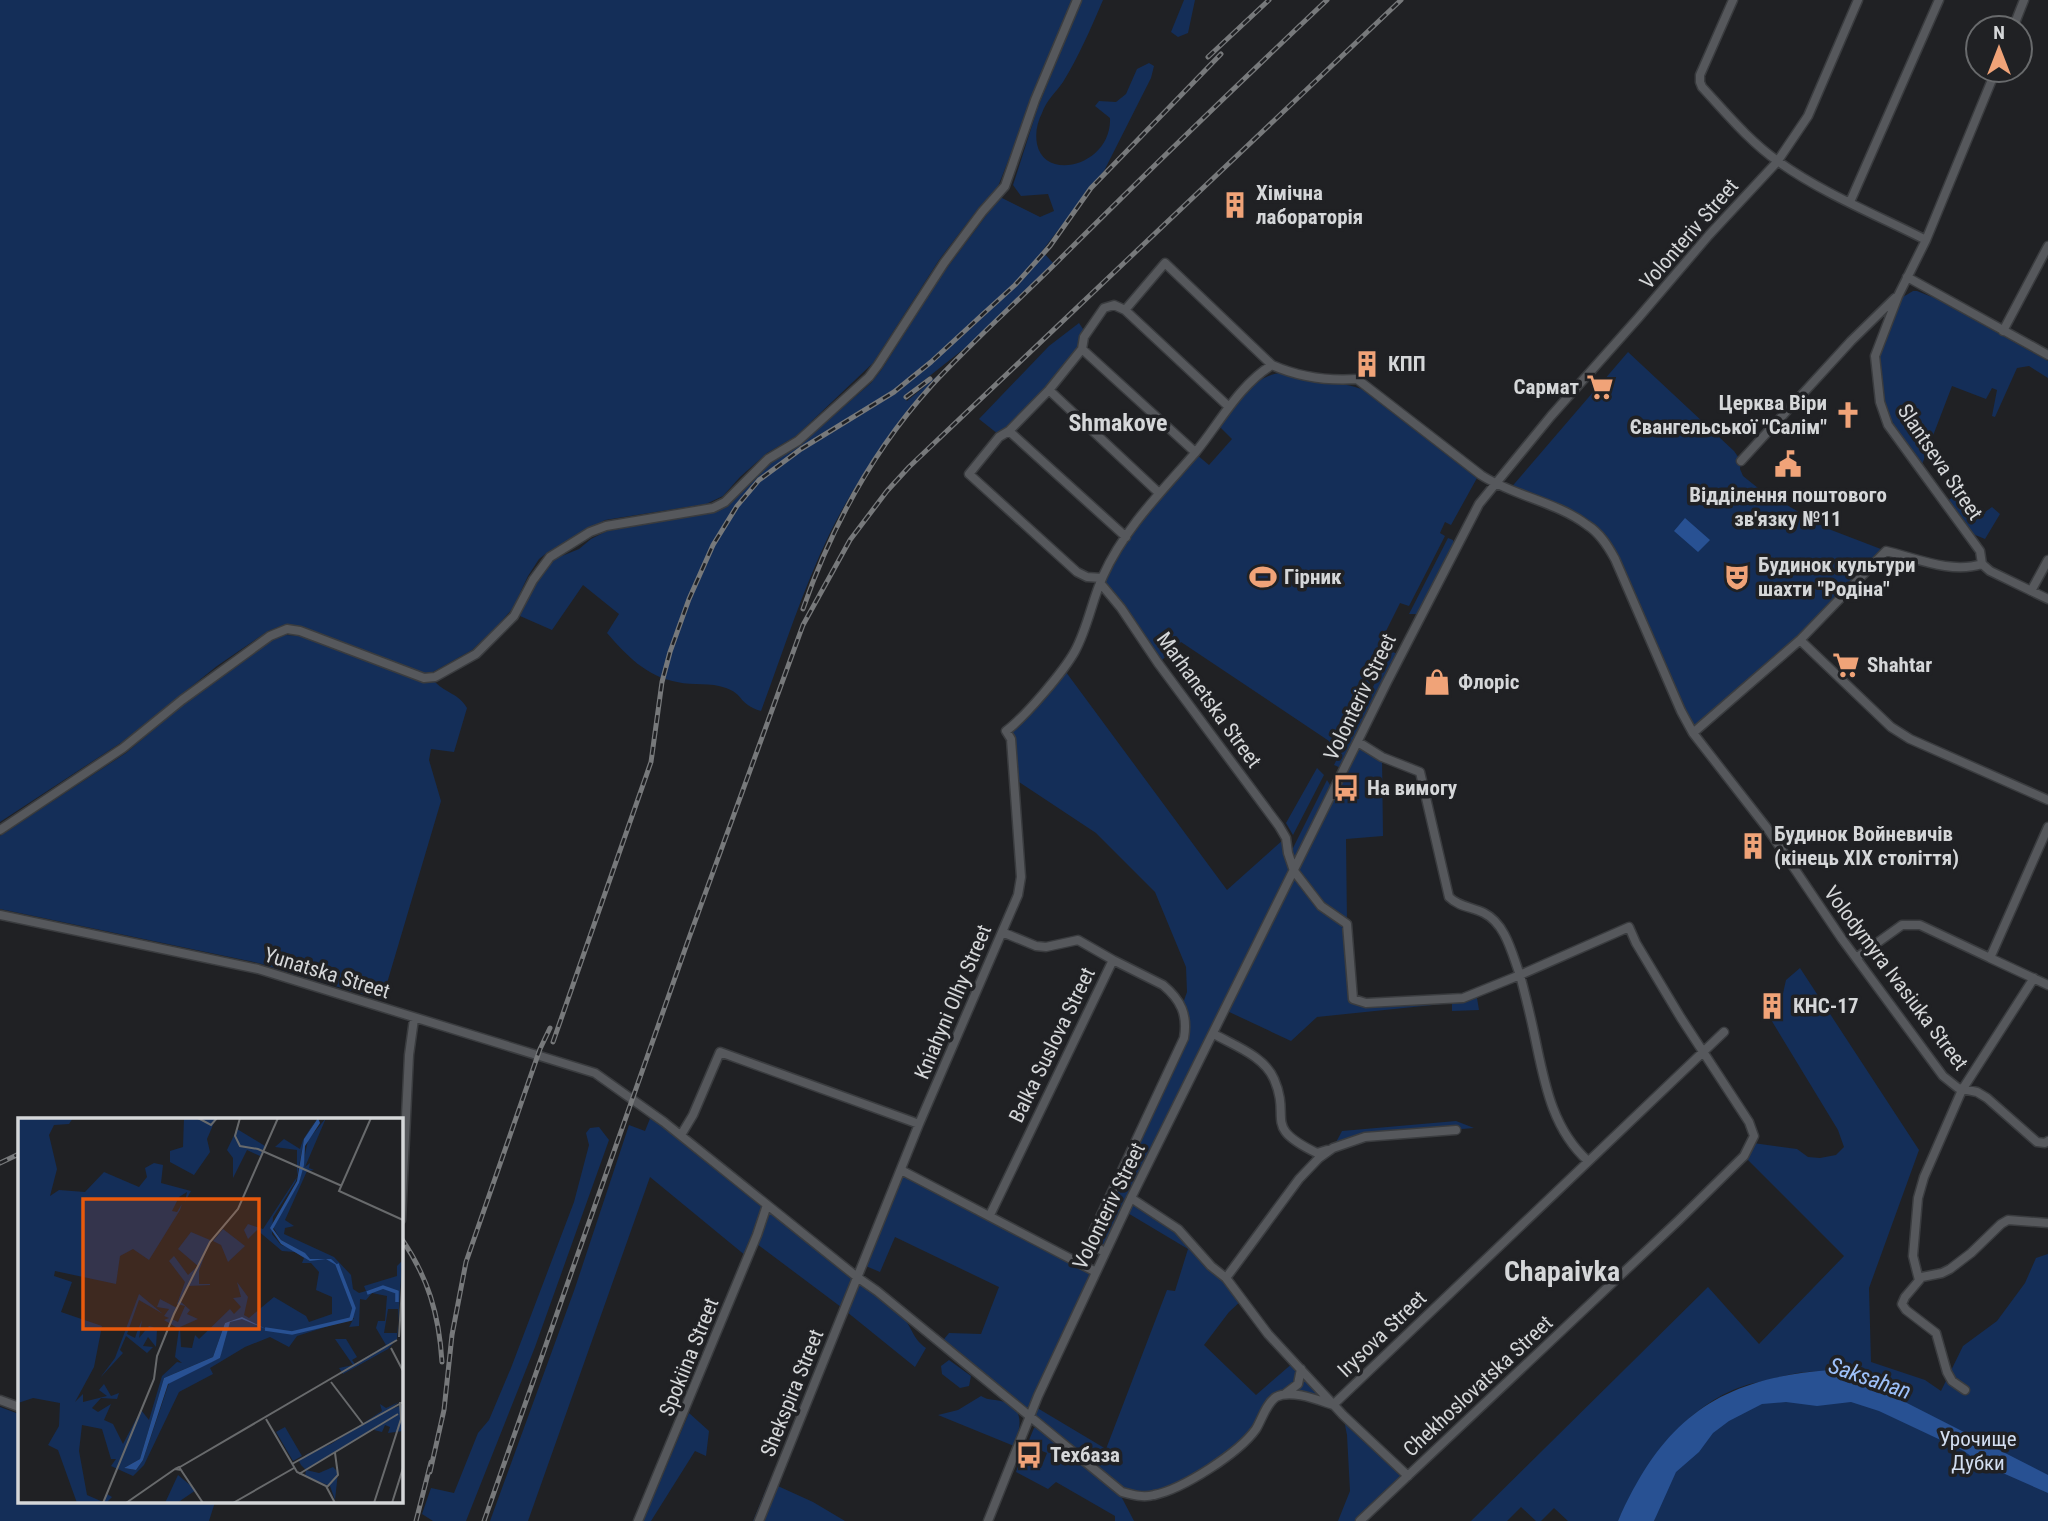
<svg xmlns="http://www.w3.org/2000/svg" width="2048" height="1521" font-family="'Roboto Condensed',sans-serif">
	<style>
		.green { fill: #142e58 }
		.water { fill: #285193 }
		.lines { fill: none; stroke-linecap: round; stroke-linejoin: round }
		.minor-casing { stroke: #3a3c3f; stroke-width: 11 }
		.minor { stroke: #56585c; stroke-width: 8 }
		.rail-casing { stroke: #77797b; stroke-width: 5 }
		.rail { stroke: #202124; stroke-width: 2.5; stroke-dasharray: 8; stroke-linecap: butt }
		.labels { text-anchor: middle; stroke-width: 7; stroke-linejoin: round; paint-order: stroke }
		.poi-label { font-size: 21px; font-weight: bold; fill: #d5d7d9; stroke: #202124; text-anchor: start }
		.street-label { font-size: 21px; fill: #d5d7d9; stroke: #202124 }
		.park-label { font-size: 21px; fill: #d2def1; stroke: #202124 }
		.water-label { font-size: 23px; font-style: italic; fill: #9ec1fa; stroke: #202124 }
		.quarter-label { font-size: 24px; font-weight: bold; fill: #d5d7d9; stroke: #202124 }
		.district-label { font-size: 28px; font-weight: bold; fill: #d5d7d9; stroke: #202124 }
		.inset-river { fill: none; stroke: #285193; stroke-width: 3.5 }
		.inset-road { fill: none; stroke: #686a6c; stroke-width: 2 }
		.view { fill: #e8590c; fill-opacity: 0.15; stroke: #e8590c; stroke-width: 3.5 }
		.inset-edge { fill: none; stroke: #d5d7d9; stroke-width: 3.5 }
	</style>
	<rect width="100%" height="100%" fill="#202124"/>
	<path class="green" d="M0 0H1072L997 189 980 206 939 260 873 363 796 436 767 453 740 477 723 496 706 504 605 520 548 552 539 559 528 576 513 608 497 626 472 650 433 672 424 673 303 627 281 626 268 631 217 666 122 742 0 822Z
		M1082 0H1103C1091 28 1079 56 1063 82 1056 92 1046 101 1042 113 1037 123 1035 133 1037 144 1045 183 1112 165 1110 118L1095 106 1099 101 1116 102 1126 94 1137 69 1149 63 1154 66 1151 78 1104 171 1042 251 1053 263 970 344 903 397 907 401 942 372C898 422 858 475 829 535 802 591 783 652 761 711 738 704 744 694 726 688 710 682 694 686 677 682 647 677 626 655 607 633L619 614 583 585 552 630 520 616 534 587 552 560 579 549 591 539 607 531 711 513 727 507 771 462 798 446 871 383 882 369 941 276 1000 197 1040 217 1054 211 1048 194 1021 196 1013 185 1038 107Z
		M1184 0H1195L1188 33 1178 37 1171 32Z
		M1913 291H1917L1937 299 2048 361V378L2029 366 2017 368 1995 417 1992 416 1997 390 1992 388 1986 399 1952 386 1921 467 1891 423 1882 401 1877 363 1891 318 1903 297Z
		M1079 323 1085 332C1072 367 1029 414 998 434L979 419 1049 346Z
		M1628 352 1734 451 1741 461 1740 469 1743 476 1758 488 1826 528 1886 551 1800 640 1693 733 1615 559 1588 525 1509 490 1594 391 1599 395 1608 384 1604 380Z
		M1281 373C1308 384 1340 379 1366 391L1477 478 1451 525 1445 522 1440 533 1445 536 1409 606 1400 603 1382 639 1390 643 1336 750 1329 747V741L1181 642 1161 661 1104 584C1110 549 1172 482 1196 454L1209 465 1232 439 1219 426C1235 405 1253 375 1281 373Z
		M1953 497 1974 520 1992 507 2000 514 1985 539 1968 532 1946 502Z
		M1448 538 1453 540 1454 543 1417 614H1409Z
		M286 635 300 636 424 682H435C447 694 458 693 467 708L454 752 431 749 429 760 441 801 382 1000 258 963 0 909V836L126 753 184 704 271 640Z
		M1391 651 1399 655 1341 768 1334 765Z
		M1063 668 1227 890 1284 839 1293 870 1358 742 1382 757 1383 836 1346 839 1347 924 1353 999 1463 998 1476 992 1479 1010 1452 1011V1003L1317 1017 1291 1041 1225 1010 1132 1198 1178 1229 1242 1300 1229 1312 1204 1345 1256 1395 1294 1362 1333 1405 1286 1394 1276 1398 1255 1430 1226 1457 1156 1495 1122 1492 940 1344 949 1333 981 1334 999 1287 895 1237 880 1272 861 1264 901 1170 1096 1272 1034 1406 1106 1449 1167 1290 1175 1291 1188 1249 1126 1212 1105 1253 1093 1236 1184 1038 1182 1006 1187 992 1186 967 1155 892 1096 833 1013 778 1006 731Z
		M1317 768 1324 775 1293 835 1286 823Z
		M1327 780 1332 788 1297 857H1294L1291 852Z
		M1800 968 1919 1150 1869 1288 1871 1362 1925 1380 1941 1391 1963 1346 1997 1321 2025 1283 2036 1258 2048 1254V1521H1654L1676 1455 1770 1394 1883 1391C1847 1368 1816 1367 1775 1378 1761 1382 1746 1384 1733 1390 1678 1414 1642 1468 1618 1521H1568L1554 1508 1541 1521H1536L1521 1507 1507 1521H1471L1708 1287 1759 1344 1844 1256 1744 1156 1753 1143 1797 1149 1808 1157 1820 1158 1836 1155 1844 1147 1838 1130 1770 1018 1781 1002 1786 980Z
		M651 1116 763 1205 746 1256 650 1177 528 1521H490L575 1288 629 1125 645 1131Z
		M1456 1121 1474 1128 1365 1137 1333 1148 1342 1131Z
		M599 1127 609 1140 535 1347 466 1521H433L422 1514 431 1488 454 1493 478 1433 489 1420 511 1368 574 1202 589 1145 586 1133 590 1128Z
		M769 1210 853 1278 841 1307 757 1244Z
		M859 1283C874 1292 892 1303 903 1317 913 1329 912 1338 926 1348L915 1367 847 1312Z
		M949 1360 971 1376 969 1386 960 1388 942 1374 941 1366Z
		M981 1396C989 1401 996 1399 1004 1402 1026 1410 1020 1429 1014 1446L938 1415 958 1410Z
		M0 1407 19 1414V1502H215L209 1521H0Z
		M689 1413 709 1431 706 1456 695 1451 651 1521H643Z
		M1343 1415 1408 1476 1360 1521H1338L1350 1491 1347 1435Z
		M1038 1427 1122 1498 1134 1521H1115V1516L1056 1482 1048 1489 1016 1472 1020 1460 1041 1468 1047 1453 1027 1445 1034 1428Z
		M769 1482 813 1502 845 1521H753Z"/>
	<path class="water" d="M1685 518 1710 540 1698 552 1674 531Z
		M1830 1370 1854 1376 2048 1475V1493L1980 1463 1964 1451 1879 1411 1851 1402 1817 1406 1786 1402 1762 1404 1729 1421 1713 1433 1699 1452 1676 1472 1654 1521H1618C1663 1419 1719 1378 1830 1370Z"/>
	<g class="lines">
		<defs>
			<path id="minor" d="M1733 0 1700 75V82L1702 87C1726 113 1750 142 1779 162 1824 194 1877 215 1926 240
				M2013 28 2024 0
				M1850 202 1939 0
				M1907 277 2048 355
				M1125 310 1165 263 1272 365
				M2003 331 2048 246
				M1082 349 1195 452
				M1049 390 1159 493
				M1009 431 1126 537
				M1741 461 1851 341 1895 298
				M1982 564 1980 551 1888 425 1880 402 1875 356 1898 296 1926 240 1996 70
				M1982 564 1990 571 2048 599
				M1102 578 1087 577 1077 572 969 474 999 437 1009 431 1049 390 1082 349 1084 337 1104 308 1114 305 1125 310 1229 407
				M1101 584 1121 608 1158 663 1279 826 1286 838 1288 853 1294 871 1321 906 1347 924 1353 999 1366 1003 1463 998 1520 975C1525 994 1530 1014 1534 1033 1544 1080 1551 1128 1588 1161
				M2031 591 2048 560
				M1800 640 1886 551C1916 558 1951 574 1982 564
				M1693 733 1800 640 1891 727 1910 739 2048 800
				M1358 742 1382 757 1420 772 1449 897C1459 907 1472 907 1484 913 1506 924 1512 954 1520 975L1629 927 1636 943 1681 1018 1749 1122 1754 1136 1744 1156 1679 1220 1360 1521
				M0 830 123 748 182 700 270 636 287 629 300 631 424 678 435 677 476 654 514 616 533 580 550 557 590 532 606 526 713 508 725 502 768 459 798 441 869 377 878 365 944 263 982 212 1005 186 1035 100 1077 0
				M0 915 258 969 595 1073 664 1122 857 1277 877 1291 1122 1492C1133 1495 1143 1498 1154 1495 1183 1489 1239 1453 1256 1429 1262 1419 1266 1404 1276 1397 1291 1389 1318 1400 1333 1405L1724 1032
				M1856 958 1902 925H1920L1990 958 2048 827
				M1990 958 2048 985
				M1214 1034C1235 1046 1264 1056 1274 1079 1292 1120 1261 1126 1317 1153L1327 1150
				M681 1135 693 1115 720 1052 919 1124
				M901 1170 1096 1272
				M1131 1198 1178 1229 1211 1266 1226 1278 1268 1334 1343 1415 1408 1476
				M990 1215 1113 960 1078 940 1046 947 1036 946 1002 932
				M401 1220 409 1055 414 1019
				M1105 1253 1097 1247 1094 1230 1184 1038C1188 1015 1181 1000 1163 985L1113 960
				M1226 1278 1299 1179 1319 1158 1333 1148 1365 1137 1456 1130
				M1919 1280 1913 1256 1918 1198 1924 1177 1962 1090 2034 978
				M1965 1390 1952 1381 1947 1372 1936 1333 1906 1310 1902 1304 1905 1297 1922 1277 1942 1273 1950 1269 1971 1253 2001 1224 2008 1220 2048 1223
				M1285 1394 1298 1384 1301 1369
				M0 1400 19 1407
				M638 1521 757 1235 767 1205
				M759 1521 919 1124 1018 895 1021 877 1011 739 1006 731C1025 717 1064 671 1075 651 1088 627 1092 600 1103 576 1124 529 1162 491 1195 453 1219 424 1239 385 1272 365 1299 377 1327 381 1357 379L1481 475C1513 496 1557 502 1587 525 1600 533 1608 546 1615 559L1681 711 1693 733 1767 828 1842 939 1943 1076 1958 1088 1977 1092 1987 1098 2037 1142 2045 1143 2048 1141
				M988 1521 1038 1396 1131 1198 1387 682 1479 504 1551 416 1639 317 1709 235 1777 162 1808 116 1858 0"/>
		</defs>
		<use href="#minor" class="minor-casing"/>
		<use href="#minor" class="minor"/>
		<defs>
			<path id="rail" d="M1208 57 1269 0
				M906 397 930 379
				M803 609C831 528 874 449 932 385 973 341 1018 301 1061 258 1148 171 1237 85 1327 0
				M553 1042 651 762 662 682 670 652 689 599 713 545 737 506 759 480 801 449 894 392 931 362 982 315 1015 285 1050 246 1091 188 1221 54
				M0 1163 19 1154
				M401 1238C428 1277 439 1314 442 1362
				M430 1472 444 1410 452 1335 466 1262 540 1049 550 1028
				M416 1521 431 1462
				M484 1521 689 938 803 625 850 540 887 491 909 467 1401 0"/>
		</defs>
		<use href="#rail" class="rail-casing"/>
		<use href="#rail" class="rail"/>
	</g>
	<defs>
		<symbol id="building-bare" viewBox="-9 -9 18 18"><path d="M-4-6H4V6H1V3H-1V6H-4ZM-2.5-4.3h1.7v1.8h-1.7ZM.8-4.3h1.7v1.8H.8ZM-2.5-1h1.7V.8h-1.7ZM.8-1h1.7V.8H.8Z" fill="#f0a378" stroke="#202124" stroke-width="2.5" paint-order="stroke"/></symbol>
		<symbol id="supermarket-bare" viewBox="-9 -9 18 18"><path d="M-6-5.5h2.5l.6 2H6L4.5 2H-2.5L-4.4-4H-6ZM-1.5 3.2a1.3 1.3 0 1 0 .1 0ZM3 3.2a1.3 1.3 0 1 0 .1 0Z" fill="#f0a378" stroke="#202124" stroke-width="2.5" paint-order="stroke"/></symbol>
		<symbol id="church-bare" viewBox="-9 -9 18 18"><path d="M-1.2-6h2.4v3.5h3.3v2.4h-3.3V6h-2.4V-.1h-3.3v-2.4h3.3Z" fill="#f0a378" stroke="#202124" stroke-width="2.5" paint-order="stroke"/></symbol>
		<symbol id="civic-bare" viewBox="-9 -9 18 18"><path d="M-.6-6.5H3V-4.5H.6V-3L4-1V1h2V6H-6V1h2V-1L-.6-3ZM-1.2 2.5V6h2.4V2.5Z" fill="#f0a378" stroke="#202124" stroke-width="2.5" paint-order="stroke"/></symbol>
		<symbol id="stadium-bare" viewBox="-9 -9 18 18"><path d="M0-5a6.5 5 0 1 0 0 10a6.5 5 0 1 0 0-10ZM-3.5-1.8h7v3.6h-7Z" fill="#f0a378" stroke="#202124" stroke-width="2.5" paint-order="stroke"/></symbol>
		<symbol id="theatre-bare" viewBox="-9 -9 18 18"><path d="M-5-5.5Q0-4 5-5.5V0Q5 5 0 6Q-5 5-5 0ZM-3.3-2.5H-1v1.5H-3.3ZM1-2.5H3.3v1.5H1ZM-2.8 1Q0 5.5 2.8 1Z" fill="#f0a378" stroke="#202124" stroke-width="2.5" paint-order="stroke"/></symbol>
		<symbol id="shop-bare" viewBox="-9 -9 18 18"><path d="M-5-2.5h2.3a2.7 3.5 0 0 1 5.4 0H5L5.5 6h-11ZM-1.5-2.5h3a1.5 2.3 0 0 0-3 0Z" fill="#f0a378" stroke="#202124" stroke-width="2.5" paint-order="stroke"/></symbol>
		<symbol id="bus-bare" viewBox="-9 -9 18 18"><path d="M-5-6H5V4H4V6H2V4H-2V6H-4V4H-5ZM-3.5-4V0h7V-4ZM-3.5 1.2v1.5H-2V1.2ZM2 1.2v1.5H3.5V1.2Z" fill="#f0a378" stroke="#202124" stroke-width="2.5" paint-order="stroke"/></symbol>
	</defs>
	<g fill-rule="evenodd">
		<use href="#building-bare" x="1216" y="186" width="38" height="38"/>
		<use href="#building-bare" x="1348" y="345" width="38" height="38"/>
		<use href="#supermarket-bare" x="1581" y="368" width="38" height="38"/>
		<use href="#church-bare" x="1829" y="396" width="38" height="38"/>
		<use href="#civic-bare" x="1769" y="445" width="38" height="38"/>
		<use href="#stadium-bare" x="1244" y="558" width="38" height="38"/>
		<use href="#theatre-bare" x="1718" y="558" width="38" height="38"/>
		<use href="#supermarket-bare" x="1827" y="646" width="38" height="38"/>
		<use href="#shop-bare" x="1418" y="663" width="38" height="38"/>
		<use href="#bus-bare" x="1327" y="769" width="38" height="38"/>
		<use href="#building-bare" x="1734" y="827" width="38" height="38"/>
		<use href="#building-bare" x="1753" y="987" width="38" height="38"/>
		<use href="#bus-bare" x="1010" y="1436" width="38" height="38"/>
	</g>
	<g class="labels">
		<g class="poi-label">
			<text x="1256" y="200">Хімічна<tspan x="1256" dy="24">лабораторія</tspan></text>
			<text x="1388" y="371">КПП</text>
			<text x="1579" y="394" text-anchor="end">Сармат</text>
			<text x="1827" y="410" text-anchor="end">Церква Віри<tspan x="1827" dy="24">Євангельської "Салім"</tspan></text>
			<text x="1788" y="502" text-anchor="middle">Відділення поштового<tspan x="1788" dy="24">зв'язку №11</tspan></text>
			<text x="1758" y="572">Будинок культури<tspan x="1758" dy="24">шахти "Родіна"</tspan></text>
			<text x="1284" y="584">Гірник</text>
			<text x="1867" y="672">Shahtar</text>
			<text x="1458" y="689">Флоріс</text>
			<text x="1367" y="795">На вимогу</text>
			<text x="1774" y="841">Будинок Войневичів<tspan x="1774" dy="24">(кінець ХІХ століття)</tspan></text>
			<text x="1793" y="1013">КНС-17</text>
			<text x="1050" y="1462">Техбаза</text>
		</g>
		<g class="street-label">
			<text transform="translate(1689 234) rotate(-49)" y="7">Volonteriv Street</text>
			<text transform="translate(1940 462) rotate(56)" y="7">Slantseva Street</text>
			<text transform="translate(1360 697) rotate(-64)" y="7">Volonteriv Street</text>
			<text transform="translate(1209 700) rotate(54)" y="7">Marhanetska Street</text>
			<text transform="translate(327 973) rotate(17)" y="7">Yunatska Street</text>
			<text transform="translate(1896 978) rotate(53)" y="7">Volodymyra Ivasiuka Street</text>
			<text transform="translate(953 1002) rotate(-67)" y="7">Kniahyni Olhy Street</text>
			<text transform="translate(1052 1045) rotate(-64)" y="7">Balka Suslova Street</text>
			<text transform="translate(1109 1206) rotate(-64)" y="7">Volonteriv Street</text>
			<text transform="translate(1382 1334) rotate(-44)" y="7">Irysova Street</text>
			<text transform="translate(689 1357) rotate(-68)" y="7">Spokiina Street</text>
			<text transform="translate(1478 1386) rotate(-43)" y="7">Chekhoslovatska Street</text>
			<text transform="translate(792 1393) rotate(-68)" y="7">Shekspira Street</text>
		</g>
		<g class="park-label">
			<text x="1978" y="1446">Урочище<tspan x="1978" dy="24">Дубки</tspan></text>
		</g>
		<g class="water-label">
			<text transform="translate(1870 1378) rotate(19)" y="8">Saksahan</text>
		</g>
		<g class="quarter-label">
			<text x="1118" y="431">Shmakove</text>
		</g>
		<g class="district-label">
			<text x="1562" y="1281">Chapaivka</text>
		</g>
	</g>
	<g transform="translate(18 1118)">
		<rect width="385" height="385" fill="#202124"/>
		<path d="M0 0H55L51 6 36 7 31 17 39 51 32 78 41 72 67 74 86 54 121 69 129 59 127 50 136 45 145 47 143 65 173 73 167 84 169 74 161 79 154 93 159 94 164 86 162 92 131 142 115 131 102 138 98 166 37 153 36 158 54 164 43 194 84 208 76 249 57 284 65 276V284L89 278 81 272 86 266 93 278 101 275 99 281 83 280 74 290 80 294 93 286 86 302 95 306 105 326 123 292 131 302 144 258 159 244 164 245 157 239 161 211 146 202 151 200 146 198 151 191 139 189 142 181 159 190 154 201 160 204 167 188 159 186 167 164 151 143 156 138 170 157 180 148 160 131 173 114 192 122 181 153V166H192V167L170 168 162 183 172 192 169 196 180 201 162 209 163 229 174 230 177 217 181 221 212 191 216 196 223 189 215 180 223 179 219 164 230 179 226 197 231 200 256 179 288 198 291 204 314 196V179L298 172 301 154 293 145H284L286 140 277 134 264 133 239 112 230 121 226 112 230 106 245 111 279 59V32L257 29 266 21 282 31 285 22 299 0 286 22 278 63 255 99 254 116 263 127 283 133 263 122 255 109 281 65 290 22 308 0 287 49 292 45 291 50 296 52 289 53 267 102 276 108 267 110 266 116 316 139 333 157 335 171 341 175 348 173 346 168 379 158V148L384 143 379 221 370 231 325 256 321 250 335 247 317 221H328L339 239 334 242 337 246 368 227 358 210 360 203H367L369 178 354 175 348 182 342 181 341 208 331 209 336 200 279 218 271 229 252 219 227 229 192 250 195 256 161 274 126 347 115 358 93 348 98 341H93L84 311 64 307 61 333 69 377 85 384 89 376 94 379 88 385H59L40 332 30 327 41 308 42 285 15 280 0 285ZM370 191H380V215H366ZM225 199 209 205 202 240 152 262 125 342 118 352 106 350 122 341 146 260 195 239 207 205ZM166 0H198L189 21 192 34 176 57 152 44V33L165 29ZM219 11 247 28 242 38 229 32 215 60V40L209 32ZM205 111 227 128 210 144 203 127 195 123ZM121 176 145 196 121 182 109 216 117 220 119 214 124 202 121 220 131 208 135 209 139 212 138 229 130 219 125 228 135 229 129 235 108 218 102 232 105 235 82 260 97 240ZM385 273V313L370 315 372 309 367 307 364 314 356 312 361 308 288 352 283 347 281 343 289 336 313 326 364 293 362 286 368 290 381 284 369 293 384 287ZM267 309 284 338 275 343 258 314ZM315 349 320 354 317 382 312 368 287 358 288 352 301 355ZM160 357 178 372 159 385H147Z" fill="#142e58" fill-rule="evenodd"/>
		<path d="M300 0 302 5 287 28 286 47 281 65 255 111 263 122 287 135 292 141H313L323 150 308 141 292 143 263 126 252 110 279 63 286 21ZM224 199 250 212 224 201 212 204 202 240 150 266 125 342 118 352 106 350 122 341 146 260 195 239 207 205Z" fill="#285193"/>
		<path class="inset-river" d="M349 175 365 169 379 174V184M247 211 274 215 333 201 336 190 319 146"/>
		<path class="inset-road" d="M180 0 193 7 199 0M222 0 217 18 222 28 240 31 324 68M353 0 321 73 385 102M381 219 385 152M373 230 385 253M313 264 345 306M248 301 279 354 308 368 317 385M274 346 385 284M162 349 379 222M163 352 185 385M281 356 380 296M309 369 320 357 317 335M85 385 136 261 139 238 156 196 192 124 220 91 260 0M108 385 157 351 163 352 161 349 157 351M215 385 276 350M356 385 383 301 382 284M374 385 385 350"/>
		<path class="view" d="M65 81H241V211H65Z"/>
		<rect width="385" height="385" class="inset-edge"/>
	</g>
	<g transform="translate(1999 49)"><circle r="33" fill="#202124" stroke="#686a6c" stroke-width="2"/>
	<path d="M0-5L12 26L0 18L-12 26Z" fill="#f0a378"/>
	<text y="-10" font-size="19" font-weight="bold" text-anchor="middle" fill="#d5d7d9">N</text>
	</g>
</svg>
